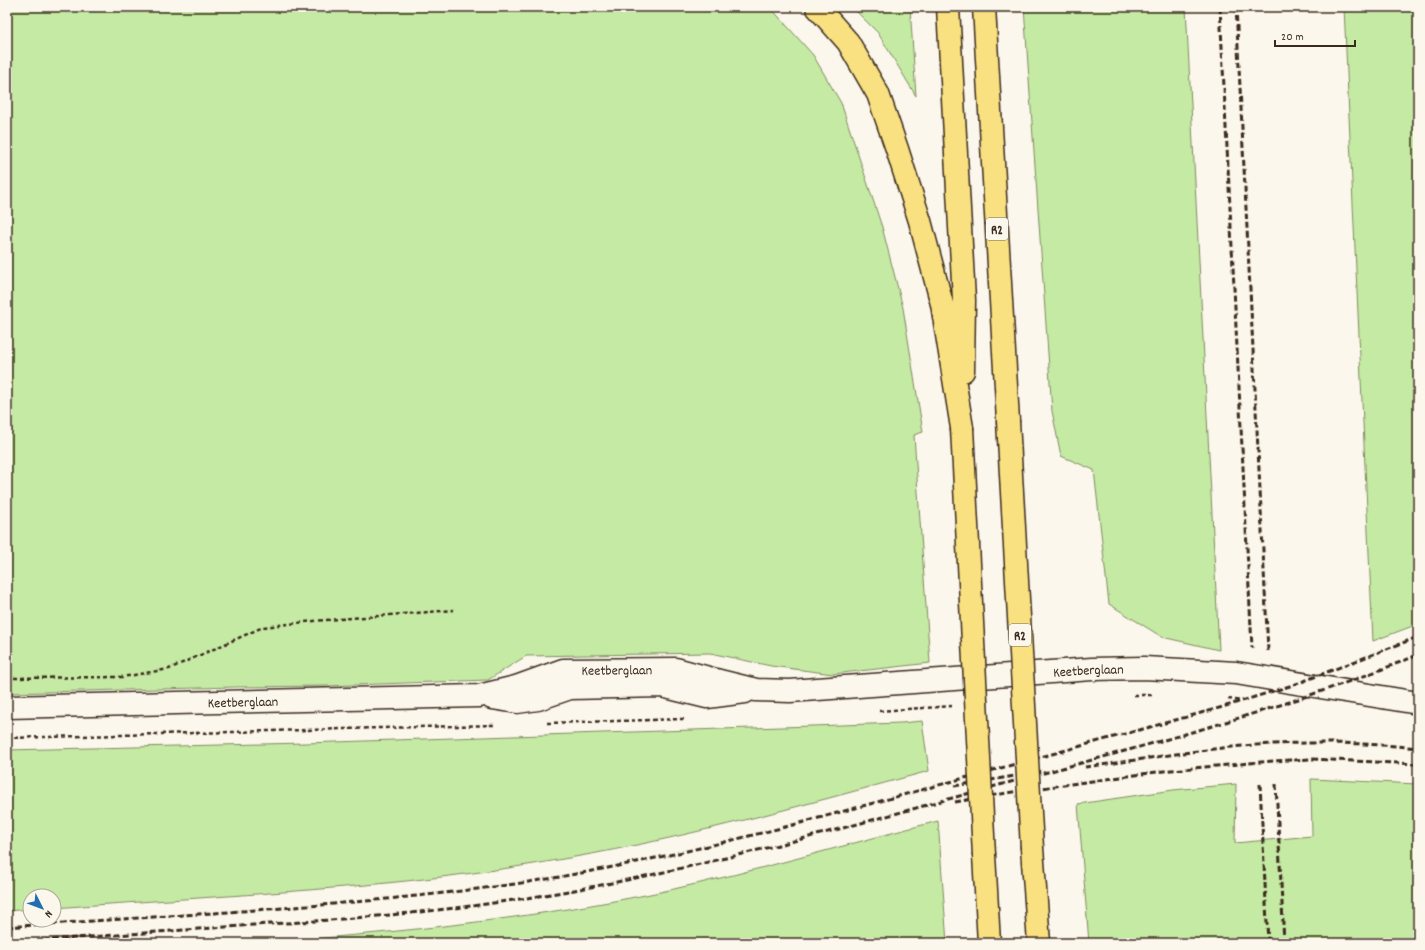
<svg xmlns="http://www.w3.org/2000/svg" width="1425" height="950" font-family="Dekko,sans-serif">
	<style>
		.green { fill: #c5eaa4; stroke: #808a61 }
		.lines { fill: none; stroke-linecap: round; stroke-linejoin: round }
		.secondary-casing { stroke: #3b2a1e; stroke-width: 25 }
		.highway-casing { stroke: #3b2a1e; stroke-width: 25 }
		.path { stroke: #3b2a1e; stroke-width: 2.5; stroke-dasharray: 4 3; stroke-linecap: butt }
		.secondary { stroke: #fbf7ec; stroke-width: 22 }
		.highway { stroke: #f9e181; stroke-width: 22 }
		.rail { stroke: #3b2a1e; stroke-width: 3; stroke-dasharray: 6 3; stroke-linecap: butt }
		.highway-bridge-casing { stroke: #3b2a1e; stroke-width: 25; stroke-linecap: butt }
		.highway-bridge { stroke: #f9e181; stroke-width: 22 }
		.labels { text-anchor: middle; stroke-width: 4; stroke-linejoin: round; paint-order: stroke }
		.shield { fill: #fbf7ec; stroke: #75685c; stroke-width: 1 }
		.shield-label { font-size: 13px; font-weight: bold; fill: #3b2a1e }
		.street-label { font-size: 14px; fill: #3b2a1e; stroke: #fbf7ec }
	</style>
	<rect width="100%" height="100%" fill="#fbf7ec"/>
	<filter id="ink" filterUnits="userSpaceOnUse"><feTurbulence type="fractalNoise" baseFrequency=".025" numOctaves="2"/><feDisplacementMap in="SourceGraphic" scale="8" xChannelSelector="R" yChannelSelector="G"/><feConvolveMatrix kernelMatrix="1 2 1 2 8 2 1 2 1" color-interpolation-filters="sRGB"/></filter>
	<g filter="url(#ink)">
		<path class="green" d="M7 7H770L813 55 841 103 882 227 903 308 923 432 914 435 930 663 833 674 771 666 710 653 526 656 488 680 326 686 236 687 7 693Z
			M852 7H910L916 96 878 33Z
			M1024 7H1186L1219 650 1162 637 1109 604 1094 470 1061 456 1052 411Z
			M1344 7H1418V624L1373 641Z
			M922 721 929 771C810 803 691 837 569 858 399 889 226 895 54 908V896H30V909L7 911V750L305 743 901 723Z
			M1311 779 1418 784V943H1089L1078 804 1173 790 1236 784 1235 843 1312 836Z
			M938 821 947 943H259C395 933 531 919 665 891 757 871 847 844 938 821Z"/>
		<g class="lines">
			<defs>
				<g id="secondary">
					<path d="M492 698 517 702 538 699 570 688 662 686 707 697 745 692"/>
					<path id="s1" d="M7 707 479 696 516 687 563 670 676 669 720 681 756 690 790 691 1092 669 1144 668 1236 673 1418 703"/>
				</g>
				<path id="highway" d="M817 7 848 42 878 94 897 149 920 221 942 304 962 428
					M948 7 964 300 963 371
					M984 7 1008 421
					M1032 848 1039 943
					M984 855 989 943"/>
			</defs>
			<use href="#secondary" class="secondary-casing"/>
			<use href="#highway" class="highway-casing"/>
			<path class="path" d="M7 678 122 677 169 669 263 627 314 621 454 610
				M1134 695H1153
				M1228 699 1241 701
				M879 711 952 706
				M547 723 684 719
				M7 738 494 725"/>
			<use href="#secondary" class="secondary"/>
			<use href="#highway" class="highway"/>
			<path class="rail" d="M1220 7 1252 648
				M1236 7 1268 651
				M1085 767C1134 761 1183 752 1232 747 1294 741 1357 742 1418 748
				M1260 784 1268 943
				M1276 784 1284 943
				M954 786 1015 776
				M955 802 1013 792 1171 770 1273 761 1311 759 1418 764
				M7 927C169 915 332 908 493 887 600 873 704 848 808 821L1223 707 1296 684 1418 637
				M7 943C89 937 171 931 254 925 336 920 418 914 500 902 555 894 610 884 664 872 771 849 876 819 981 790 1128 750 1276 713 1418 655"/>
			<defs>
				<path id="highway-bridge" d="M1008 421 1032 848
					M962 428 984 855"/>
			</defs>
			<use href="#highway-bridge" class="highway-bridge-casing"/>
			<use href="#highway-bridge" class="highway-bridge"/>
		</g>
	</g>
	<g class="labels">
		<g class="shield">
			<rect x="986" y="218" width="22" height="22" rx="3"/>
			<rect x="1009" y="624" width="22" height="22" rx="3"/>
		</g>
		<g class="shield-label">
			<text x="997" y="234">R2</text>
			<text x="1020" y="640">R2</text>
		</g>
		<g class="street-label">
			<text dy="5" stroke="none"><textPath href="#s1" startOffset="614">Keetberglaan</textPath></text>
			<text dy="5" stroke="none"><textPath href="#s1" startOffset="1089">Keetberglaan</textPath></text>
			<text dy="5" stroke="none"><textPath href="#s1" startOffset="236">Keetberglaan</textPath></text>
		</g>
	</g>
	<rect width="1425" height="950" fill="none" stroke="#fbf7ec" stroke-width="24"/>
	<rect x="12" y="12" width="1401" height="926" fill="none" stroke="#3b2a1e" stroke-width="1.5" filter="url(#ink)"/>
	<g transform="translate(42 908) rotate(132)"><circle r="19" fill="#fbf7ec" stroke="#aea59a"/>
	<path d="M0-3L7 15L0 10L-7 15Z" fill="#1f6fb2"/>
	<text y="-6" font-size="11" font-weight="bold" text-anchor="middle" fill="#3b2a1e">N</text>
	</g>
	<path d="M1275 40v6h80v-6" fill="none" stroke="#3b2a1e" stroke-width="2"/>
	<text x="1281" y="40" font-size="12" fill="#3b2a1e" stroke="#fbf7ec" stroke-width="3" paint-order="stroke">20 m</text>
</svg>
